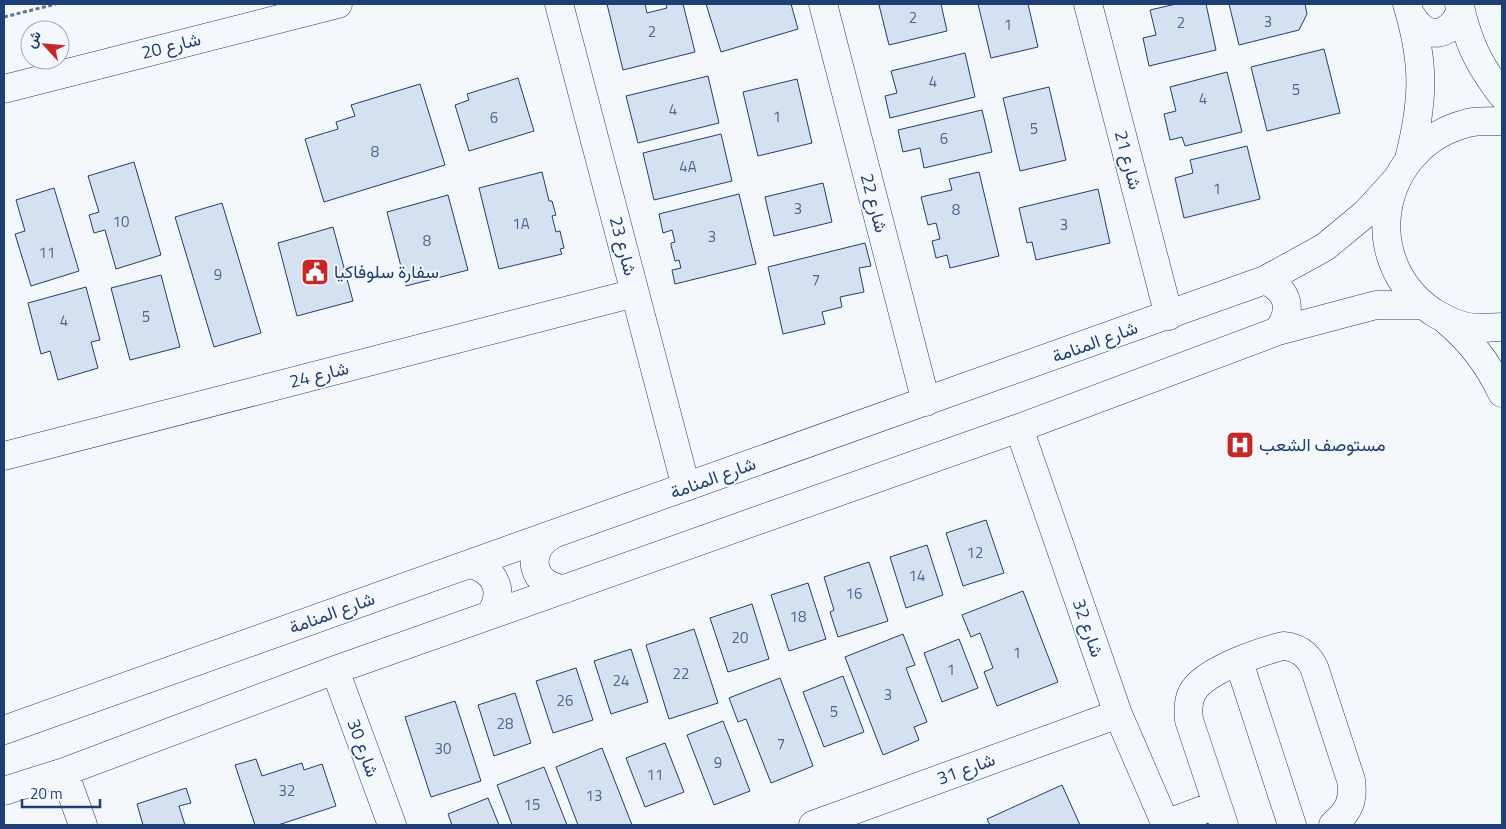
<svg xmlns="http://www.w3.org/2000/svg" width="1506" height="829" font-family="'Titillium Web',Vazirmatn,sans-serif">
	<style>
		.building { fill: #d5e0f0; stroke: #1d3f73 }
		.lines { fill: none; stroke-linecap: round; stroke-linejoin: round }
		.minor-casing { stroke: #1d3f73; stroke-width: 29 }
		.path { stroke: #5e769c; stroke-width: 3; stroke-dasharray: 4 2.5; stroke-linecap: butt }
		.minor { stroke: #f4f7fb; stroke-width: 28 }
		.labels { text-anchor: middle; stroke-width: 4; stroke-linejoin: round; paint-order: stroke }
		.number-label { font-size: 15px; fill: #4b6792 }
		.street-label { font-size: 18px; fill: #1d3f73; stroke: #f4f7fb }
		.poi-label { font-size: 18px; fill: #1d3f73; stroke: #f4f7fb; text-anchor: start }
	</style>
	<rect width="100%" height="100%" fill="#f4f7fb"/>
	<path class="building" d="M607 4H645L647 13 667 8 666 4H683L695 52 623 70Z
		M706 4H791L798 29 721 52Z
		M884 4H941L947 31 889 45 879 5Z
		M978 4H1028L1038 47 991 58Z
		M1176 4H1206L1216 50 1149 66 1143 38 1156 35 1150 10Z
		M1229 4H1305L1307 14 1299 30 1239 45Z
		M1324 49 1340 113 1267 131 1251 67Z
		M965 53 975 97 890 118 885 96 897 93 891 71Z
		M1227 72 1242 132 1185 146 1182 137 1170 140 1164 114 1176 111 1170 87Z
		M708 76 719 123 638 143 626 96Z
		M518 78 534 131 469 151 455 105 469 100 467 94Z
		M797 79 812 143 758 156 743 92Z
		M420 84 445 165 324 202 305 139 338 129 336 122 355 116 351 105Z
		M1049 87 1066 160 1020 171 1003 98Z
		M982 110 992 152 924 168 920 148 903 152 898 130Z
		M721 134 732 181 654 200 643 153Z
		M1247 146 1260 199 1184 218 1175 178 1193 173 1190 160Z
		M134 162 161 255 116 269 105 230 94 233 89 215 99 212 88 176Z
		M542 172 549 201H552L556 215 552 216 556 232 560 231 564 248 560 249 562 254 499 269 479 188Z
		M979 172 999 256 950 268 947 255 936 258 932 241 940 239 936 223 928 225 921 197 952 190 949 179Z
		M823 183 832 222 774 236 765 197Z
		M54 188 79 271 31 286 15 234 25 231 16 200Z
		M1098 189 1110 243 1036 260 1032 242 1027 243 1019 208Z
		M739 194 756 264 675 284 672 270 681 268 679 260 675 261 671 245V243L675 242 672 230 663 233 659 214Z
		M448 195 468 270 406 286 387 212Z
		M222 203 261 333 214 347 175 217Z
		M333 227 353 301 297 316 278 243Z
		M865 243 871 266 859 268 864 292 840 297 842 307 822 312 825 324 783 334 768 267Z
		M161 275 180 347 130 360 111 288Z
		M86 287 100 340 91 342 98 368 58 380 50 351 41 354 28 303Z
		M986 520 1004 573 963 586 946 533Z
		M927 545 943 595 906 608 890 557Z
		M869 562 888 621 838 637 830 612 834 610 824 577Z
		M808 583 826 639 789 651 771 595Z
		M1023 591 1058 682 997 706 984 672 993 668 980 633 971 637 962 615Z
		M752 604 769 659 728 672 710 618Z
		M694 629 718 703 669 719 646 645Z
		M903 634 915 665 906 668 927 722 914 727 919 740 883 755 845 657Z
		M959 639 978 688 942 702 924 653Z
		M631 649 648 702 611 714 594 661Z
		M576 668 593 720 553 733 536 681Z
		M843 676 864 732 824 747 803 692Z
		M780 678 813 766 771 783 746 719 738 722 729 698Z
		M515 693 531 743 494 756 478 705Z
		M455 701 481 781 431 797 405 717Z
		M723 721 750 791 714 805 687 735Z
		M665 743 684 792 645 807 626 758Z
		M602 748 632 825H578L556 767Z
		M256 759 262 776 302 763 304 770 322 764 336 806 278 825H255L235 765Z
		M544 767 567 825H512L497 785Z
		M1062 785 1080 825H990L987 819Z
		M186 788 191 803 179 806 185 825H143L137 804Z
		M488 798 499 825H452L448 814Z"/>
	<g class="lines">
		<defs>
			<path id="minor" d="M559 4 686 487
				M823 4 926 402
				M1088 4 1169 316
				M1407 4C1425 63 1424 100 1409 159
				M1459 4C1469 44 1477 62 1502 95
				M1411 15C1426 41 1450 38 1461 10
				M4 89 338 4
				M1502 121C1491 122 1478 120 1468 123 1379 145 1356 260 1433 312 1446 320 1464 328 1479 328 1487 328 1495 327 1502 327
				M1265 280C1289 291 1293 310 1278 331
				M1447 321C1471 341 1489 365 1502 393
				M1019 428 1118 714 1166 825
				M4 456 635 293
				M552 535C524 551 531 587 565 589
				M470 564C497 571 505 592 490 615
				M1239 662 1292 825
				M335 670 392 825
				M4 730 1265 280 1325 247 1366 213 1396 180
				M64 772 83 825
				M4 791 64 772 335 670 1019 428 1278 331 1376 305H1423
				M1165 824 1216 805
				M813 825 1118 714
				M1224 825 1189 720C1188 711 1188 701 1192 693 1203 671 1259 652 1283 646 1298 647 1307 654 1314 667L1351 780C1354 801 1349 811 1333 825"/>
		</defs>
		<use href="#minor" class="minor-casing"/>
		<path class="path" d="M4 17 56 4"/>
		<use href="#minor" class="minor"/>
	</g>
	<defs>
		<symbol id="civic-square" viewBox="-11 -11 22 22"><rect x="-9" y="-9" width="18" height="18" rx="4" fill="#c62828" stroke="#f4f7fb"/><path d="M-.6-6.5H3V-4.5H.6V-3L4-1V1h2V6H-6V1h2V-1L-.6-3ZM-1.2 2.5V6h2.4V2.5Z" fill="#fff"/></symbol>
		<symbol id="hospital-square" viewBox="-11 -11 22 22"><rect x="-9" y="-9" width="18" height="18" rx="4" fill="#c62828" stroke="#f4f7fb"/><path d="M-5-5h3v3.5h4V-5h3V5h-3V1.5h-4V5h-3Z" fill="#fff"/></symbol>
	</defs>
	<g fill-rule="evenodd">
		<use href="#civic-square" x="299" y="256" width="32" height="32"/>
		<use href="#hospital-square" x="1224" y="429" width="32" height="32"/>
	</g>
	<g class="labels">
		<g class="number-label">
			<text x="913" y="23">2</text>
			<text x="1268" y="27">3</text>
			<text x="1181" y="28">2</text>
			<text x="1008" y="30">1</text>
			<text x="652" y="37">2</text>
			<text x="933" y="87">4</text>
			<text x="1296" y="95">5</text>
			<text x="1203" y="104">4</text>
			<text x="673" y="115">4</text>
			<text x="777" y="122">1</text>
			<text x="494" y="123">6</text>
			<text x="1034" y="134">5</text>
			<text x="944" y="144">6</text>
			<text x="375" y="157">8</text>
			<text x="688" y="172">4A</text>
			<text x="1217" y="194">1</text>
			<text x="798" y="214">3</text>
			<text x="956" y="215">8</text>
			<text x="121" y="227">10</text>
			<text x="521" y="229">1A</text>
			<text x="1064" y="230">3</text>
			<text x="712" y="242">3</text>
			<text x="427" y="246">8</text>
			<text x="47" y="258">11</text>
			<text x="218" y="280">9</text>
			<text x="816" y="285">7</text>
			<text x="146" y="322">5</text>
			<text x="64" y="326">4</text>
			<text x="975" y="558">12</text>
			<text x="917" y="581">14</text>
			<text x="854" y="599">16</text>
			<text x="798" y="622">18</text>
			<text x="740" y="643">20</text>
			<text x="1017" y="658">1</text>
			<text x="951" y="675">1</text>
			<text x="681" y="679">22</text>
			<text x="621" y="686">24</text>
			<text x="888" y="700">3</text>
			<text x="565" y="706">26</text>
			<text x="834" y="717">5</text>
			<text x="505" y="729">28</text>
			<text x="781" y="749">7</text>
			<text x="443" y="754">30</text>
			<text x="718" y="768">9</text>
			<text x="655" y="780">11</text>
			<text x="287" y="796">32</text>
			<text x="594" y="801">13</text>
			<text x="532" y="810">15</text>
		</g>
		<g class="street-label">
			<text transform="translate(171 46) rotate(-14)" y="6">شارع 20</text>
			<text transform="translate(1128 160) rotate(75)" y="6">شارع 21</text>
			<text transform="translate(874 203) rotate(75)" y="6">شارع 22</text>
			<text transform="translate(623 246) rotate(75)" y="6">شارع 23</text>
			<text transform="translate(1095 342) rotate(-20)" y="6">شارع المنامة</text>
			<text transform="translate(319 375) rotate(-14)" y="6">شارع 24</text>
			<text transform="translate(713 478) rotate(-20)" y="6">شارع المنامة</text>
			<text transform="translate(332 613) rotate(-20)" y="6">شارع المنامة</text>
			<text transform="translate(1088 628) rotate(71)" y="6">شارع 32</text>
			<text transform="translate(363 748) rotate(70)" y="6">شارع 30</text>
			<text transform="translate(966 769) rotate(-20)" y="6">شارع 31</text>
		</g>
		<g class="poi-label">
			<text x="334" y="278">سفارة سلوفاكيا</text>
			<text x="1259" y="451">مستوصف الشعب</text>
		</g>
	</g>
	<rect width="1506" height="829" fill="none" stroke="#1d3f73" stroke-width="10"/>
	<g transform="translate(45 45) rotate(296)"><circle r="24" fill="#f4f7fb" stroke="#9eadc5"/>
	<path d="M0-4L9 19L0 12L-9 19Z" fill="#c62828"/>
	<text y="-8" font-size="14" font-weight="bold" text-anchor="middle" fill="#1d3f73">ش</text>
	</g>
	<path d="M22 799v8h78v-8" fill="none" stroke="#1d3f73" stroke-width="2.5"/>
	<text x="30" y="799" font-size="15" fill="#1d3f73" stroke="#f4f7fb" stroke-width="4" paint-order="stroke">20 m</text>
</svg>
